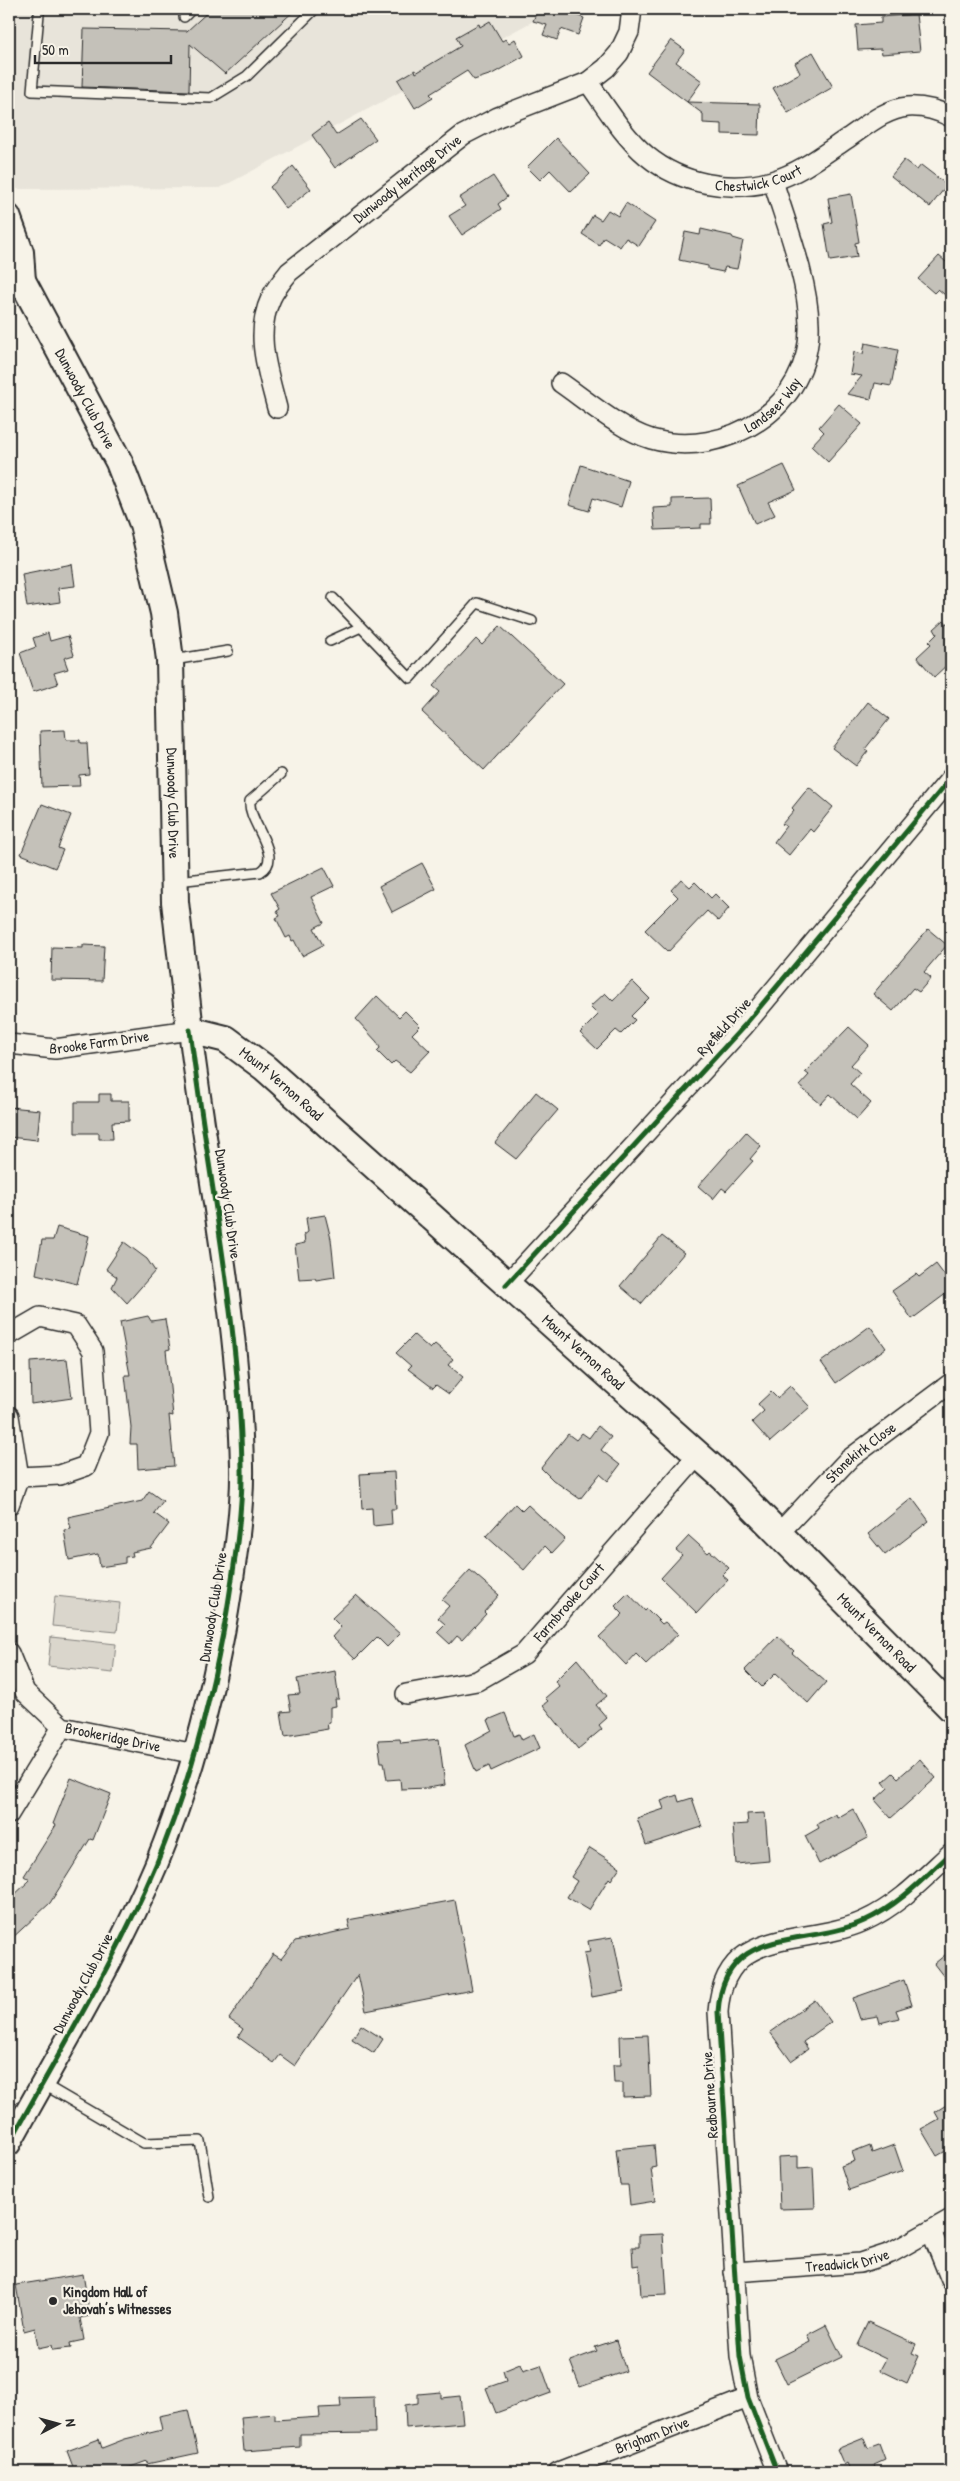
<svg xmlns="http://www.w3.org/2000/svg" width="960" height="2481" font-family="'Patrick Hand',sans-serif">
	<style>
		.built { fill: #e8e4da }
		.green { fill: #dad6cc; stroke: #82807c }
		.building { fill: #c4c1b9; stroke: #2b2b2b }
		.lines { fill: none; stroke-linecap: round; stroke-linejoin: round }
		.service-casing { stroke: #2b2b2b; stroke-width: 12 }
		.minor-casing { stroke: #2b2b2b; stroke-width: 22 }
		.tertiary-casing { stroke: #2b2b2b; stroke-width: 26 }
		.secondary-casing { stroke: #2b2b2b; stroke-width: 30 }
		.service { stroke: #f7f3e8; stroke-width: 9 }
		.minor { stroke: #f7f3e8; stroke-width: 19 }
		.tertiary { stroke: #f7f3e8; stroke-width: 22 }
		.secondary { stroke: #f7f3e8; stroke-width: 26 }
		.cycleway-casing { stroke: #f7f3e8; stroke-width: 8 }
		.cycleway { stroke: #1b5e20; stroke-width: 5 }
		.poi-dot { fill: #2b2b2b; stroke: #f7f3e8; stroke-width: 2 }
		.labels { text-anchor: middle; stroke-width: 4.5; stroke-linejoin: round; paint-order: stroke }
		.street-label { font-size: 15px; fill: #2b2b2b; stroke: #f7f3e8 }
		.poi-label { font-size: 15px; font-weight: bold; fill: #2b2b2b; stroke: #f7f3e8; text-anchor: start }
	</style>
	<rect width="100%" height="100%" fill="#f7f3e8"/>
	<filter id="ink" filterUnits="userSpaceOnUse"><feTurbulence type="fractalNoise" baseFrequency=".02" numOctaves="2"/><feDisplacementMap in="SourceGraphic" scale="10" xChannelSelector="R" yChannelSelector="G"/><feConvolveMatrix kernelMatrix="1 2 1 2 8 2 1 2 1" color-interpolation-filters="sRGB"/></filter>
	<g filter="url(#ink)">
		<path class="built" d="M9 9H556L220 188 9 189Z"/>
		<path class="green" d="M55 1596 120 1603 117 1632 52 1626Z
			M51 1637 116 1644 113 1673 48 1666Z"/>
		<path class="building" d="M211 9H296L225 74 190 44 189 91 82 87 84 29 187 31Z
			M538 9H574L573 14 584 18 578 35 561 29 557 40 543 35 547 25 533 21Z
			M916 14 920 51 882 54 881 49 858 50 856 25 881 23V17Z
			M490 21 502 41 506 39 509 43 515 39 524 56 492 74 474 80 467 71 430 94 433 97 415 108 398 80 415 70 416 73 461 46 456 37 479 24 480 27Z
			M671 40 685 50 676 62 702 81 687 102 647 72Z
			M813 52 833 87 788 113 773 88 800 73 795 63Z
			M687 102 760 104 759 135 722 134V124L703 123V114Z
			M361 119 376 139 335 168 312 135 328 123 336 135Z
			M556 138 590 174 571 192 550 170 540 180 527 167Z
			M904 160 917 170 921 165 947 185 930 207 891 176Z
			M293 166 311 189 286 209 270 187Z
			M493 176 507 197 498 204 501 209 462 235 449 216 465 206 459 198Z
			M851 194 859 242 855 243 857 257 830 261 824 224 832 222 828 198Z
			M626 203 655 222 639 246 626 238 620 247 604 237 599 245 582 234 593 215 601 220 608 210 618 216Z
			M701 229 732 236 733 238 743 241 737 269 725 267 723 272 708 269V266L679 260 685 232 700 235Z
			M939 256 951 266V300L938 289 934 293 918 279Z
			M865 343 898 350 891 386 875 383 871 399 847 394 862 376 850 374 854 352 863 354Z
			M839 404 862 424 828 462 811 446 824 432 819 427Z
			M581 465 629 481 621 507 593 498 589 511 569 505Z
			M784 465 796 490 768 502 775 515 755 524 738 486Z
			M710 498 711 524H701V528L655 530 653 508 672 507V499Z
			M72 564 75 586 58 588 60 602 27 607 22 574Z
			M944 620 947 624 951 621V661L934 677 917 657 931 644 929 642 937 634 934 629Z
			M500 626 563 684 484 770 422 712 440 692 433 686 476 639 482 645Z
			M48 633 50 641 68 636 74 655 64 658 68 669 54 673 58 684 33 692 20 653 36 647 33 638Z
			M868 702 889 719 865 749 868 751 856 766 832 748Z
			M65 730 66 740H80V743H87L89 774 79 775 80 786 42 787 40 731Z
			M809 787 833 807 813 832 810 829 789 855 774 842 786 826 782 824 794 810 792 808Z
			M42 804 71 815 58 848 63 850 55 868 21 854Z
			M422 863 436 889 392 912 379 886Z
			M324 867 334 886 311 897 324 923 314 928 323 945 302 956 294 940 292 941 290 936 286 938 276 918 280 916 277 911 280 909 271 893Z
			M681 879 690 887 695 882 711 898 715 894 729 908 718 921 707 911 668 952 645 930 678 897 671 890Z
			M928 929 947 945 924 972 931 978 919 992 913 988 893 1011 873 994Z
			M83 945 104 946 102 981 51 980 52 947 83 948Z
			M632 981 649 998 631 1016 635 1020 621 1034 616 1030 597 1049 580 1033 598 1015 590 1007 605 993 613 1001Z
			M377 996 399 1017 405 1011 420 1026 412 1034 430 1051 410 1072 395 1061 391 1065 377 1051 380 1048 377 1042 356 1019Z
			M849 1027 869 1045 851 1065 860 1073 850 1084 871 1103 857 1119 830 1094 821 1104 799 1086 809 1075 805 1072Z
			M536 1092 558 1110 516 1159 495 1143Z
			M99 1094H111V1101H129V1121L112 1122 113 1139H99V1133H75V1102H99Z
			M9 1107 40 1110 37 1140 9 1137Z
			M746 1132 761 1146 750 1159 753 1161 726 1191 722 1188 713 1199 698 1186Z
			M325 1215 331 1239 335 1277 316 1280 315 1278 299 1279 295 1245 305 1243 304 1235 308 1232 306 1218Z
			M57 1227 89 1236 77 1284 36 1274 42 1240H53Z
			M662 1236 684 1253 641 1304 620 1286Z
			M124 1242 147 1259 155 1271 127 1303 112 1287 117 1277 106 1269Z
			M936 1264 951 1284V1290L912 1319 892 1291 916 1274 919 1277Z
			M148 1316 151 1321 165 1319 170 1349 166 1350 173 1416 169 1415 174 1466 138 1469 137 1444H130L131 1427 125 1375H130L120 1322Z
			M870 1326 886 1348 836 1383 821 1362Z
			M414 1335 430 1349 435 1344 453 1359 448 1365 463 1377 449 1394 436 1385 433 1388 408 1369 411 1366 396 1353Z
			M67 1359 72 1398 31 1404 30 1362Z
			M790 1386 810 1407 770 1442 752 1422 764 1411 758 1404 771 1392 777 1398Z
			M598 1426 611 1437 601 1450 620 1465 608 1481 600 1474 580 1499 553 1480 541 1468 568 1434 576 1440 582 1433 589 1438Z
			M394 1472 396 1509H391L392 1524 373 1526 372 1508 362 1509 360 1474Z
			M149 1491 163 1501 154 1513 169 1524 151 1548 132 1552 133 1556 125 1557V1563L100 1567 98 1554 69 1560 64 1530 71 1529 68 1517 142 1501Z
			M912 1498 929 1521 885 1555 868 1534Z
			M515 1504 522 1511 528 1505 565 1539 552 1553 545 1546 524 1570 486 1536Z
			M689 1536 708 1553 710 1551 729 1568 722 1575 728 1580 697 1613 661 1578 682 1555 676 1550Z
			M470 1570 499 1595 484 1612 486 1614 462 1640 457 1636 450 1644 437 1632 445 1624 438 1618 449 1606 442 1600Z
			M628 1593 645 1611 647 1609 662 1624 665 1622 678 1634 646 1664 636 1654 626 1665 599 1637 623 1614 615 1606Z
			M356 1595 400 1634 387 1647 377 1637 355 1659 332 1637 341 1627 332 1618Z
			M778 1636 794 1651 792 1653 826 1682 808 1703 776 1673 762 1687 745 1670Z
			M577 1659 607 1696 596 1705 607 1718 599 1725 602 1729 578 1749 543 1705 548 1701 545 1698 559 1686 555 1681Z
			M335 1671 339 1699H335L336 1706 330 1707V1722L327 1723 328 1729 285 1736 281 1712 291 1711 288 1695 300 1694 297 1679Z
			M505 1713 514 1736 519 1734 522 1740 534 1734 540 1748 491 1771 489 1766 476 1772 465 1745 492 1730 488 1720Z
			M400 1739 401 1743 439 1739 445 1785 428 1788 401 1789 400 1779 387 1780 384 1762H381L378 1740Z
			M920 1759 936 1778 891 1818 875 1800 888 1788 883 1782 893 1773 898 1778Z
			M71 1778 111 1794 93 1840 90 1839 50 1903 9 1941V1900L30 1880 24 1876 56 1825 53 1824Z
			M677 1795 679 1802 692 1798 702 1827 646 1845 637 1818 664 1809 661 1801Z
			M853 1809 868 1838 819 1864 805 1836 819 1828 817 1824 836 1814 837 1818Z
			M765 1813 769 1861 736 1864 733 1825 748 1824 747 1814Z
			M590 1848 620 1867 611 1880 609 1878 589 1910 567 1897 577 1881 571 1877Z
			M455 1900 472 1990 366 2011 358 1974 295 2066 280 2055 274 2063 238 2037 243 2029 229 2019 273 1954 281 1959 295 1941 350 1929 348 1920Z
			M613 1937 624 1991 592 1997 584 1953 590 1952 588 1941Z
			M951 1950V1986L934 1964Z
			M904 1980 912 2005 896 2010 899 2018 880 2023 878 2016 860 2019 853 1998Z
			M815 2000 831 2022 803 2042 808 2049 791 2061 770 2032Z
			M361 2025 383 2039 374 2053 352 2039Z
			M648 2035 651 2096 623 2097V2083H614L613 2065H621L620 2036Z
			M951 2102V2148L937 2156 921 2129 939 2119 935 2112Z
			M654 2145 656 2167 651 2168 655 2201 630 2205 628 2185H620L616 2149Z
			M870 2145 872 2153 894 2145 903 2171 849 2190 841 2166 855 2161 852 2152Z
			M798 2156V2168L813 2167 815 2208 780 2209 778 2157Z
			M663 2234 667 2295 641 2296 639 2265 633 2266 632 2247H639V2235Z
			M83 2274 90 2316 80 2318 84 2340 70 2343 71 2348 53 2350 52 2345 38 2348 35 2328 24 2331 16 2285Z
			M868 2322 916 2344 912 2353 919 2356 907 2383 880 2370 886 2359 857 2345Z
			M826 2325 842 2357 787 2384 775 2359 810 2342 807 2335Z
			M616 2340 626 2371 580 2387 570 2361 597 2351 595 2347Z
			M520 2364 523 2371 541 2365 551 2393 496 2413 486 2388 506 2381 503 2371Z
			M441 2392V2398L460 2396 463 2423 406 2428 405 2405 418 2403V2394Z
			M374 2397 375 2433 300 2434V2447L244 2451 241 2417 275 2414V2420L320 2417 319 2408 341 2407 340 2398Z
			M188 2410 198 2453 147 2464V2461L117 2472H75L67 2451 99 2439 102 2448 125 2439 162 2430 159 2416Z
			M864 2438 868 2448 879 2444 885 2460 874 2465 877 2472H851L847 2463 844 2465 837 2449Z"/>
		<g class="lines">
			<defs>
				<path id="service" d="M39 14 32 91 211 98 247 76 315 9
					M184 17 192 9
					M333 598 410 678 477 603 532 621
					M330 641 361 627
					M173 660 228 651
					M177 881 260 872C286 858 247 822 250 801L281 774
					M43 2084 144 2143 200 2141 209 2197"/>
				<g id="minor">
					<path id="s1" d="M588 82C606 107 623 136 647 156 681 184 730 193 772 181 800 173 824 154 848 138 866 126 885 109 908 107 924 106 937 110 951 117"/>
					<path id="s2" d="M561 383C587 401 621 430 651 439 726 460 812 407 809 324 808 279 786 224 773 181"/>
					<path id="s3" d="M277 408C268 372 254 334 271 298 275 289 283 280 289 272L463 135 498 117 588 82 606 68 619 53 629 32 632 9"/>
					<path id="s4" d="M9 1044 55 1049 190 1030"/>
					<path d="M506 1285 744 1026 951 778"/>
					<path d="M9 1335 40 1317 76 1325 93 1351 99 1433 86 1466 60 1475 19 1477"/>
					<path d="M9 1416 19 1477 9 1505"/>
					<path id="s5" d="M779 1533 848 1460 951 1383"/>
					<path id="s6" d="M9 1653 25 1692 62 1727 195 1754"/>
					<path id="s7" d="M406 1694 477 1681 524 1654 698 1455"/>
					<path d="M9 1814 62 1727"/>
					<path d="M931 2231 951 2280"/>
					<path id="s8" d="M734 2272 860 2263 891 2253 951 2219"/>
					<path id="s9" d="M558 2472 748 2398"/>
					<path d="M777 2472 748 2398 740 2356 718 2012C724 1923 805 1948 864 1921 899 1905 924 1878 951 1853"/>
				</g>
				<path id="tertiary" d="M9 216 22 252 24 281
					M9 2144C59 2052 115 1962 156 1865 190 1783 212 1698 227 1611 234 1567 243 1510 242 1466 239 1320 208 1175 190 1030"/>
				<g id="secondary">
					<path id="s10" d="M9 256 119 462 143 524 164 613 170 660 175 902 190 1030 226 1039 265 1068 724 1478 951 1708"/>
				</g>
			</defs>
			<use href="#service" class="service-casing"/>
			<use href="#minor" class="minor-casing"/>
			<use href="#tertiary" class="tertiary-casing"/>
			<use href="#secondary" class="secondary-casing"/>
			<use href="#service" class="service"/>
			<use href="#minor" class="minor"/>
			<use href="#tertiary" class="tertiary"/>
			<use href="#secondary" class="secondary"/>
			<defs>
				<path id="cycleway" d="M506 1285 744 1026 951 778
					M9 2144C59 2052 115 1962 156 1865 190 1783 212 1698 227 1611 234 1567 243 1510 242 1466 239 1320 208 1175 190 1030
					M777 2472 748 2398 740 2356 718 2012C724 1923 805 1948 864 1921 899 1905 924 1878 951 1853"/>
			</defs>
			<use href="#cycleway" class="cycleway-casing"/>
			<use href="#cycleway" class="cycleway"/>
		</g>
	</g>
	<circle class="poi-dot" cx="53" cy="2301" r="5"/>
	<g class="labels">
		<g class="street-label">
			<text dy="5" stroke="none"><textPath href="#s1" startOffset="214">Chestwick Court</textPath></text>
			<text dy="5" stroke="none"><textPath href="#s3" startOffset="295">Dunwoody Heritage Drive</textPath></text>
			<text dy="5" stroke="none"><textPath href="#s10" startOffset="162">Dunwoody Club Drive</textPath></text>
			<text dy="5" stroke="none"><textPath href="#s2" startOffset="240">Landseer Way</textPath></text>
			<text dy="5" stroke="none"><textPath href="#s10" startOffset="582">Dunwoody Club Drive</textPath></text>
			<text transform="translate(724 1027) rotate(-48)" y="5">Ryefield Drive</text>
			<text dy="5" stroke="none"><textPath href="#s4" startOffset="91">Brooke Farm Drive</textPath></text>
			<text dy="5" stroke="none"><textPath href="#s10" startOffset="918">Mount Vernon Road</textPath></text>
			<text transform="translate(228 1204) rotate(82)" y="5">Dunwoody Club Drive</text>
			<text dy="5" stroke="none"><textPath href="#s10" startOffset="1322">Mount Vernon Road</textPath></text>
			<text dy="5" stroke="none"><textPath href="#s5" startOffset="115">Stonekirk Close</textPath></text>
			<text dy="5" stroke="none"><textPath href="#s7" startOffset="195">Farmbrooke Court</textPath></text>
			<text transform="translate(213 1607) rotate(-81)" y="5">Dunwoody Club Drive</text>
			<text dy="5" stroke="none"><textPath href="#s10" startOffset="1728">Mount Vernon Road</textPath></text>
			<text dy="5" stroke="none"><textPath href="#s6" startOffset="145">Brookeridge Drive</textPath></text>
			<text transform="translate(83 1983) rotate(-62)" y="5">Dunwoody Club Drive</text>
			<text transform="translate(710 2095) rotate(-94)" y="5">Redbourne Drive</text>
			<text dy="5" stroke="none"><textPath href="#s8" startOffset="114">Treadwick Drive</textPath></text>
			<text dy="5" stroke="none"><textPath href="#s9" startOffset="101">Brigham Drive</textPath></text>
		</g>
		<g class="poi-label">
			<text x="63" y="2297">Kingdom Hall of<tspan x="63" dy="17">Jehovah’s Witnesses</tspan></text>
		</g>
	</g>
	<rect width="960" height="2481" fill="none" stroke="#f7f3e8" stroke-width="30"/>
	<rect x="15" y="15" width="930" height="2451" fill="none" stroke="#2b2b2b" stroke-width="2" filter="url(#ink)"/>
	<g transform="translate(58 2424) rotate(84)" stroke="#f7f3e8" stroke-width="4" paint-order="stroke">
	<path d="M0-4L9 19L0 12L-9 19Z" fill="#2b2b2b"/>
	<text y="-8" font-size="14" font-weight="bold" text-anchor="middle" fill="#2b2b2b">N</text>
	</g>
	<path d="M35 55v8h136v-8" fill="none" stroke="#2b2b2b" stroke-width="2.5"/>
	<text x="42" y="55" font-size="15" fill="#2b2b2b" stroke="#f7f3e8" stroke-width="4" paint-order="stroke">50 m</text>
</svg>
